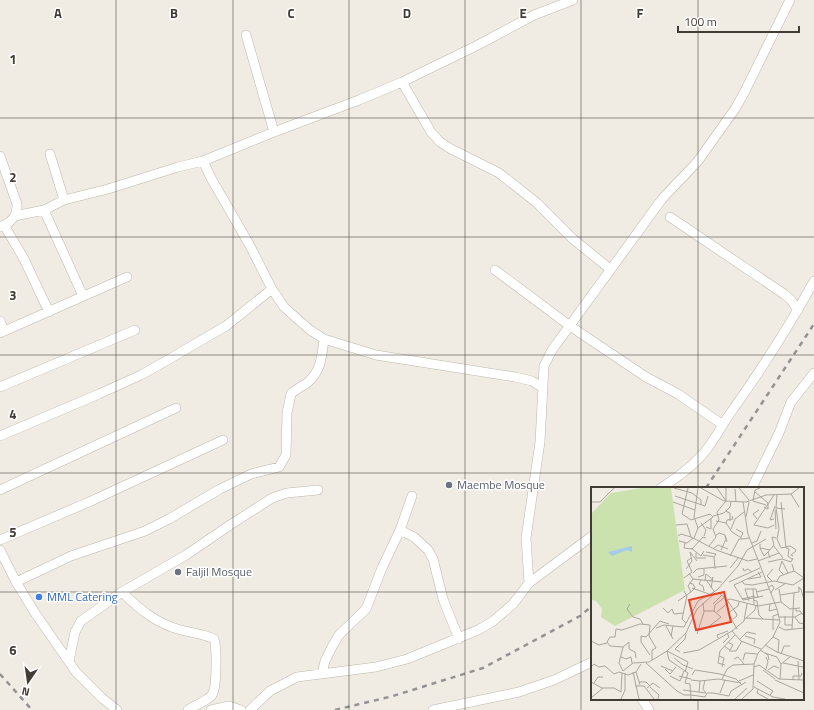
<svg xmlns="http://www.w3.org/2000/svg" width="814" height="710" font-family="'Titillium Web',sans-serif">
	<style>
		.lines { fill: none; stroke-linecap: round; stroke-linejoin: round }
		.minor-casing { stroke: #beb7aa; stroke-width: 10 }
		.minor { stroke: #fff; stroke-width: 9 }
		.rail { stroke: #939393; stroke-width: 2.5; stroke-dasharray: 5 5; stroke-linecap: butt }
		.grid { fill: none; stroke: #423c34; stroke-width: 1; stroke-opacity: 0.55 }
		.worship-dot { fill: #6b7280; stroke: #fff; stroke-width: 1.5 }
		.shop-dot { fill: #3f7fe0; stroke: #fff; stroke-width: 1.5 }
		.labels { text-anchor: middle; stroke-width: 3; stroke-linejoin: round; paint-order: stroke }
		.worship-label { font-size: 12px; fill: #5b616d; stroke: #fff; text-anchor: start }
		.shop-label { font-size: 12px; fill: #366cbe; stroke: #fff; text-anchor: start }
		.inset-road { fill: none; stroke: #aaa69e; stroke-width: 1 }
		.view { fill: #e84123; fill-opacity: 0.15; stroke: #e84123; stroke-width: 2 }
		.inset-edge { fill: none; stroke: #423c34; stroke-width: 2 }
		.grid-label { font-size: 13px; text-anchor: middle; font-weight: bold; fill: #423c34; stroke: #fff; stroke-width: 3; stroke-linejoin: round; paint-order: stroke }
	</style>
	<rect width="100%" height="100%" fill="#f0ece4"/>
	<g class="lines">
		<defs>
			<path id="minor" d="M246 35 274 132
				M402 82 431 132 440 142 451 149 499 173 537 203 573 239 610 269
				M50 154 64 200
				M0 156 17 204C18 215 11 223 0 227
				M44 210 83 296
				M15 216 44 210 64 200 108 189 178 167 203 161
				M670 217 784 294 791 300 798 310
				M4 225 24 259 49 312
				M495 270 570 326 646 377 678 394 723 425
				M0 321 4 331
				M0 333 127 277
				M0 387 135 330
				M543 388 532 381 515 377 376 355 324 339 310 330 284 307 272 289 249 244 211 178 203 161 274 132 359 100 402 82 476 46 534 15 573 0
				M0 436 99 394 141 375 164 362 226 326 272 289
				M661 488C678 477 695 465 707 449 717 436 724 421 734 408 763 367 790 325 814 281
				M752 488 779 433 791 402 814 373
				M0 490 176 408
				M400 530 414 537 428 550 433 559 443 599 459 639
				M0 540 89 502 223 440
				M0 550 16 582 35 613 76 672 102 698 117 710
				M16 582 71 556 145 531 169 519 220 489 251 474 279 467 286 455 287 413 291 394C296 389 301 387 307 383 321 372 322 356 324 339
				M529 583 526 538 540 442 544 366 552 350 662 199 698 161 735 109 744 93 790 0
				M122 592C139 609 157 624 181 630 192 633 205 634 214 639 217 648 217 688 212 695 207 701 195 705 188 710
				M69 661 75 632 81 621 122 592 186 555 230 525 272 498 287 493 318 490
				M322 673 325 661 333 645 339 635 366 609 382 568 400 530 412 496
				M642 699 649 710
				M211 710 229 706 241 710
				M250 710 270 691 297 677 376 667 407 659 478 630 492 622 513 604 529 583 592 536
				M433 710 519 692 554 680 592 662"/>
		</defs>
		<use href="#minor" class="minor-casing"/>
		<use href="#minor" class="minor"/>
		<path class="rail" d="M706 488 814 324
			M0 674 32 710
			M335 710 393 696 483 668 580 616 592 606"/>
	</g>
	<path class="grid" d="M116 0V710M233 0V710M349 0V710M465 0V710M581 0V710M698 0V488M0 118H814M0 237H814M0 355H814M0 473H814M0 592H592M803 592H814M698 699V710"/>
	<g class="worship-dot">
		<circle cx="449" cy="485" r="4"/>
		<circle cx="178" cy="572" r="4"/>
	</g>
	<circle class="shop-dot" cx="39" cy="597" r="4"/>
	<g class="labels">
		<g class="worship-label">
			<text x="457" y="489">Maembe Mosque</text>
			<text x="186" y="576">Faljil Mosque</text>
		</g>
		<g class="shop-label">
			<text x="47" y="601">MML Catering</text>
		</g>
	</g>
	<g transform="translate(591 487)">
		<rect width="213" height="213" fill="#f0ece4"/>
		<path d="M51 1H80L94 103 24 139 10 130 11 122 5 114 1 113 0 119V27L20 6Z" fill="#cbe2af"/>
		<path d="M41 59V65L36 63 21 69 17 65Z" fill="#a3cce9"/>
		<path class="inset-road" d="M83 1 101 6 110 13V17M97 1 91 27 100 33 119 27 122 30 107 41 103 51M110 1 133 14 155 15 175 8 200 7 208 1M135 1V14M148 1 158 13M169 1 164 3 162 14 175 18M144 2 145 15M164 5 177 16V22L173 20M186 7 185 21 194 22M200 7 208 20M84 9 114 19 117 9M0 15H9L23 1M82 15 104 23M190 15 195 61 198 62 197 69 202 73M185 21 188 42 186 52 190 61 199 59 204 62 205 64 200 68 202 69M184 23 185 42M134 24 139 26V34M122 29 133 26 139 20 140 15M155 30 158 15M166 32 162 27 168 23M183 32 179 33 184 19M125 34 135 36 141 45 152 52 158 51M110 36 115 43 113 49M135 36 136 33 142 32 141 29M85 38 96 37 100 50 125 63 157 74 166 72M183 38 177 41 163 38 183 8M115 40 120 42V31M107 41 103 30 107 1M140 42 144 32 153 25M145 42 152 46 150 50M87 49 90 47 100 50M124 49 128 46 134 48 136 55M88 54 96 56 102 51M94 56 93 61 101 62 112 50 115 51M161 56 166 54 170 44M169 57V61L179 63M182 58 192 71M118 59 125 50 122 42 128 33 126 25 135 14 126 1M100 61 110 69 113 64M123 61 127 58 137 62M169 61 173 69 177 65M130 63 135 52 134 49M105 66V71H115M112 68 123 70 125 67 115 65M139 69 148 52H151M123 70 124 82M179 71 177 65 183 58 181 50 185 51M167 74 188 66M191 74 188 83 193 88M191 74 197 86M177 75 191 72 200 75 202 71M201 77 203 84 213 91M139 81 148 70M152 81 153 84 157 82 161 85M95 82 101 74 99 65 106 74M171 85 143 98 152 113 172 109M98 86 102 92 131 95M102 86 106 82 136 79M107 90 113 88V82M93 91 101 85 96 74 100 71M157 92 170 90 167 85M110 93 108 97 112 99 113 104M114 94 115 87 120 91M116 94 123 104M119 94 122 90 120 101M151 94 153 97 161 98 183 94 202 98 213 91M181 94 176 89 182 82M186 94 189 89 203 84M138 95 169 81M98 96 102 97 104 101 100 105M178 100 181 98 183 101 180 106M207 100 210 102 213 113M101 101 118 107M162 102 163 118M188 102 190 115M184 103 195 96M93 104 96 109 91 132 95 136M165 105 178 102M123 107 128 106 136 113 145 126 146 129 142 132M189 108 208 105V100M151 112 164 109M136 113 139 112 167 119 190 115 199 122 209 121M162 113 166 114 168 128 172 132M87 114 100 105 97 99 102 92M158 114 154 102H165L167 111M39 117 36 122 42 130 49 132 52 137M122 117 131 108M179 117 178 124 186 122M72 121 77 126 81 122 83 127 92 126M205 121V124H209L213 129M123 124 124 118 134 110M126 125 138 115M194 129V138H201M188 130H204L211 126M204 130 208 136 213 137M155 131 188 133M154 132 164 123 165 118M75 139 82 152M188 140 194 143 213 141M65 141 73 138 82 139M146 142 137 126 147 119 148 115M201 142 203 106M182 143V129L188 127M106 144 116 141 130 130 123 124H113M141 144 153 134 156 117M106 147 113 125 112 116M80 149 82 139 93 140 107 114 126 103 147 79 156 63 175 52M154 149 164 152 163 157M182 150 188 153 187 166M127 151 126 148 137 144M148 153 156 145 165 147M0 154 8 158 16 156M132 156 138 150 136 146M174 158 186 165 213 174M133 159 139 163 142 158 137 155M32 160 38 155V162L44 165 45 171M169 163 177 168 178 173M76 164 78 173 97 186 94 196 99 197 100 212M76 164 97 175 94 185M138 164H145L151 154M89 165 84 162 94 152 95 147M92 166 108 163 141 144 150 154 170 162M174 166 186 170 190 177M190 167 193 159H199M59 168 50 155V149L55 150 69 134 78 137M128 169 133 171 131 180M30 170 35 172 40 170 41 176M83 171 92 178 102 182M143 172 147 170 153 177M61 173V163L65 161 58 149 59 138 49 137 31 143 25 142 24 150H19L16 155 19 159 32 160 28 176 32 184 42 176 58 175 76 164 95 146 106 122 122 108V105M152 173 154 166 166 167M207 174 208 193M55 176 86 204 93 208H100M192 176 212 180M134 178 127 176 129 164 144 148M70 179 82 184M0 180 3 177 8 180 14 179 23 187 28 185 37 188 45 185M163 180 168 178 188 192 212 193M74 182 79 187 85 180M175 182 177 175 175 170M172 183 184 192M177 183 183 179 188 181M42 185 48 212M101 188 104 183 129 187 145 192 151 198M79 189 89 194 93 184M88 189 100 192M131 192 136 182 142 178 163 177M189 192 190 177 200 169M100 193 109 194 108 205M114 193 112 202 115 206M184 193 213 206M202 193V189H210L211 186M109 194 127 192 150 196M148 194 162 188M166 194 182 204 179 208M0 195 11 201H23L30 205 31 186M48 195H55L59 199M3 196 7 190H12M49 198 45 185 50 177M44 199H53L63 212M59 200 68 208 67 212M163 200 182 210 194 212M56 201 62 196 69 201M167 202 166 206 177 212M92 203 115 206M129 206 134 193M100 208 114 210 116 206H122L138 209 140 204 155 195M0 211 12 201M30 212 34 203V186M144 212 156 201M151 212 162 202 163 177 167 166 182 150 189 135 186 122 157 47 152 15"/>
		<path class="view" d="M133 105 140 135 105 143 98 113Z"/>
		<rect width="213" height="213" class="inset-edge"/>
	</g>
	<g class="grid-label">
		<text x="58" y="18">A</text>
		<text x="174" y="18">B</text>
		<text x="291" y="18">C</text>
		<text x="407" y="18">D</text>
		<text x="523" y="18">E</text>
		<text x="640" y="18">F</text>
		<text x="13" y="64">1</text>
		<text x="13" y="182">2</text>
		<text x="13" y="300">3</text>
		<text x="13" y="419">4</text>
		<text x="13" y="537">5</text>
		<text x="13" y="655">6</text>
	</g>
	<g transform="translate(28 682) rotate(193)" stroke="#ffffff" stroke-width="3" paint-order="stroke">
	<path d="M0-3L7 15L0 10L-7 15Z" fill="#423c34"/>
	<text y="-6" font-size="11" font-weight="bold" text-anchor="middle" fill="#423c34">N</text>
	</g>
	<path d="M678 26v6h121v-6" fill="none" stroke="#423c34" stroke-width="2"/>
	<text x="684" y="26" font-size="12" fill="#423c34" stroke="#ffffff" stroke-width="3" paint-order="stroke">100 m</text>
</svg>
